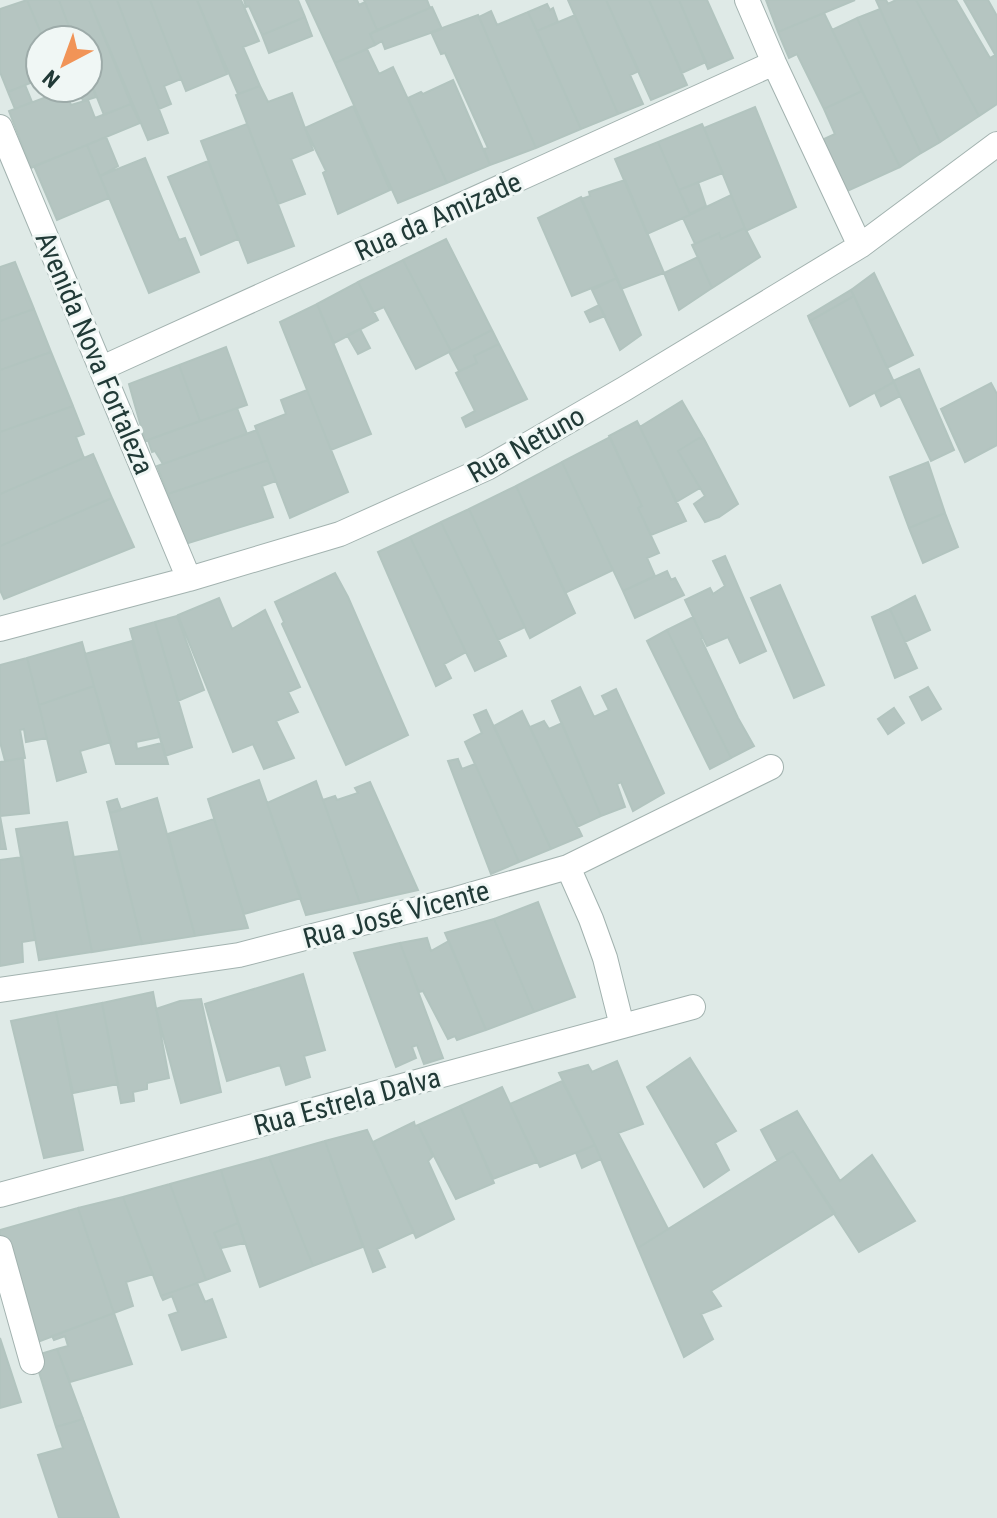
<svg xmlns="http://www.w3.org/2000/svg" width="997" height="1518" font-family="'Roboto Condensed',sans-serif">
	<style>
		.building { fill: #b5c5c1; stroke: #b2c4bf; stroke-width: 2 }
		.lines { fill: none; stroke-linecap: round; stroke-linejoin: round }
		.street-casing { stroke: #a2b2af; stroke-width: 26 }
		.street { stroke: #fff; stroke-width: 24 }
		.labels { text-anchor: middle; stroke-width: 6; stroke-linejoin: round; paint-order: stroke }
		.street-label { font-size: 28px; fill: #213a37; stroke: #f0f7f5 }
	</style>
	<rect width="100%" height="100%" fill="#dfeae7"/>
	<path class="building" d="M27 0H59L74 40H44Z
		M27 0 44 40H40V79L8 92 0 72V9Z
		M59 0H89L131 104 104 115 88 75V40H74Z
		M89 0H117L168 133 148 140Z
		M117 0H150L181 79 164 86 171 104 159 109Z
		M150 0H197L227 74 186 91Z
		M197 0H241L259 41 243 47 260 86 238 94Z
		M244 0H298L305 17 262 35 249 6 246 7Z
		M306 0H357L359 5 365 2 377 30 370 34 375 45 335 63Z
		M364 0H427L430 8 377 30Z
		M568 0H606L639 71 630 75 643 104 618 114Z
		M606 0H649L687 85 651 100Z
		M649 0H679L706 62 682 73Z
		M679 0H707L733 58 708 69Z
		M766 0H855L778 32Z
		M876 0H886L888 4 896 0H916L979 116 940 142Z
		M916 0H956L990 58 995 55 997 58V104L979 116Z
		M964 0H988L997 16V58Z
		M547 4 550 10 553 8 558 22 537 31 528 12Z
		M432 7 442 29 385 49 382 41 375 45 370 34Z
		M880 9 940 142 921 153 857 18Z
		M491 11 497 25 528 12 581 129 536 148 479 17Z
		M824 13 862 91 824 109 797 54 789 58 778 32Z
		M478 15 536 148 490 165 484 149 488 148 445 53 441 54 431 32Z
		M575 15 618 114 581 129 537 31Z
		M305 17 312 36 269 53 262 35Z
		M857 18 921 153 900 167 832 30Z
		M367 49 379 74 393 67 447 183 398 203 335 63Z
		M88 75 96 97 83 101 79 88H88Z
		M453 80 490 165 447 183 408 98 421 92 423 94Z
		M25 85 32 102 15 109 8 92Z
		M260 86 268 102 292 93 313 150 291 159 305 194 278 204 236 95Z
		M65 90 71 105 88 100 95 118 131 104 140 123 31 168 9 111Z
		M862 91 900 167 843 193 822 140 835 134 824 109Z
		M353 106 390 190 338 214 323 173 326 171 305 128Z
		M755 107 796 207 746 231 704 128Z
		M247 124 294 246 248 263 201 141Z
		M702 124 723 173 679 190 658 142Z
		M106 137 118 166 100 176 87 145Z
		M658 142 690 215 647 234 615 159Z
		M87 145 109 198 57 220 34 166Z
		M145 158 179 240 185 238 199 272 149 293 100 176Z
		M208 161 238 239 201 255 168 177Z
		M625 180 664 273 621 289 581 199 590 196 589 192Z
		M698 182 706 206 690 214 679 190Z
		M731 195 745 228 721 239 719 233 695 244 683 218Z
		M581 197 617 278 572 296 538 218Z
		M745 228 760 257 712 288 692 245 719 233 721 239Z
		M446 239 492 330 451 351 403 260Z
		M698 257 712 288 679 310 664 273Z
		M403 260 451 351 416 369 384 307 373 312 358 282Z
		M15 262 34 309 0 321V267Z
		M874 273 913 355 887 368 851 290Z
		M617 278 641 335 620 350 592 290Z
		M358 282 378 320 334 343 317 304Z
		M851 290 854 296 810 321 808 316Z
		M854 296 894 382 850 406 810 321Z
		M317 304 371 434 331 450 280 322Z
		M599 305 605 316 590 322 585 312Z
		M34 309 51 352 0 370V321Z
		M360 329 370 348 358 354 347 335Z
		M492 330 499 344 474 356 477 363 459 371 449 352Z
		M499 344 527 399 466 427 462 418 475 411 456 373 477 363 474 356Z
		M226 347 247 405 200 421 179 365Z
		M51 352 73 406 0 432V370Z
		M179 365 200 421 145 441 129 384Z
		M919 369 954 450 931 461 893 381Z
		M894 382 900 396 881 406 875 393Z
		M991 383 997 394V445L965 462 941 409Z
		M307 390 348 492 290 518 255 426 286 414 281 400Z
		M682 401 704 439 699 438 678 451 700 488 676 502 640 427Z
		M73 406 84 434 76 437 84 458 0 494V432Z
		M237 408 247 434 163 464 155 451 152 452 148 440Z
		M637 421 686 521 651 535 638 508 642 506 609 436Z
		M257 430 268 460 168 494 157 466Z
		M610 437 642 506 638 508 659 553 647 558 655 576 623 591 562 462Z
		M699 438 704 439 738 504 719 517 705 522 694 504 705 496 678 451Z
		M93 454 112 498 0 546V494Z
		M268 460 276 481 262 486 273 517 185 544 168 494Z
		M562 462 613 570 565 593 516 486Z
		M928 462 945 513 909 528 890 477Z
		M516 486 575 613 530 638 469 509Z
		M112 498 134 547 4 599 0 590V546Z
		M469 509 525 627 498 640 441 522Z
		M945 513 958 547 923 563 909 528Z
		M441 522 506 656 475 671 410 537Z
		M410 537 466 652 444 664 451 678 436 686 378 552Z
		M725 556 766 651 740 663 728 637 707 646 685 600 710 588 713 594 725 586 713 561Z
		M667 571 671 580 675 578 684 595 635 618 623 591Z
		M335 573 348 597 408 735 346 765 282 624 284 622 275 602Z
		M780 585 824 685 794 698 751 598Z
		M915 596 930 630 905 642 890 609Z
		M219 598 232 629 265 610 300 687 288 692 298 712 276 721 294 758 264 769 253 744 233 752 178 615Z
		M890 609 917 668 895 678 872 617Z
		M177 616 204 690 178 701 155 622Z
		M693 617 703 638 701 639 738 718 754 746 731 758 667 630Z
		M155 622 192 747 165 756 130 629Z
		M667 630 731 758 710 769 647 641Z
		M132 641 160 737 136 742 137 749 162 743 168 764H116L85 654Z
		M82 642 94 686 39 705 27 658Z
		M27 658 47 738 26 742 24 729 20 730 25 758 5 761 0 742V665Z
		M94 686 111 742 80 751 86 772 57 781 39 705Z
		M580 687 594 717 609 710 602 696 616 689 664 793 633 811 621 782 617 784 625 807 601 816 552 701Z
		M928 687 941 709 922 720 910 697Z
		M894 708 904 723 888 734 878 719Z
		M486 710 551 849 519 862 465 742 482 733 474 715Z
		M522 711 582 836 551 849 494 726Z
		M544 721 549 729 562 723 601 816 577 827 530 727Z
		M23 758 29 813 0 816V762Z
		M458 759 462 769 475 764 519 862 491 874 448 761Z
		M259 780 301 898 244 914 208 799Z
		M316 781 360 903 306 915 267 803Z
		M370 782 418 890 360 903 323 800 335 796 337 800 358 793 355 788Z
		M157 798 195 936 142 944 110 813Z
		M117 799 121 810 110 813 107 802Z
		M0 816 6 849H0Z
		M214 819 248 928 195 936 168 834Z
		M67 822 92 952 39 960 16 829Z
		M119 851 142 944 92 952 73 857Z
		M22 857 35 940 22 942 23 962 0 966V860Z
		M538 902 575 997 534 1012 494 919Z
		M494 919 534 1012 486 1030 445 933Z
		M427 938 431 951 449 941 486 1030 457 1040 455 1036 448 1039 423 991 419 992 400 943Z
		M400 943 443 1058 424 1064 417 1045 412 1047 416 1058 396 1067 354 953Z
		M303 974 325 1050 304 1056 310 1077 286 1085 280 1065 227 1081 205 1004Z
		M153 992 169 1078 147 1083V1089L133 1092 134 1101 121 1103 102 1003Z
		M201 999 221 1092 181 1103 156 1009 180 1001Z
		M102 1003 118 1084 73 1093 56 1012Z
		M56 1012 83 1150 44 1158 11 1021Z
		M690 1058 736 1131 715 1143 729 1170 704 1187 647 1087Z
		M617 1061 643 1124 618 1133 668 1229 638 1248 595 1145 559 1073 588 1065 592 1072Z
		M562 1081 595 1145 540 1167 510 1104Z
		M502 1087 537 1162 493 1179 460 1106Z
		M460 1106 494 1183 456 1199 418 1125Z
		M797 1111 840 1181 872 1155 915 1221 859 1252 793 1151 777 1160 761 1130Z
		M414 1122 415 1126 418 1125 433 1156 428 1161 454 1219 416 1238 373 1142Z
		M367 1130 414 1232 377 1249 385 1267 373 1272 325 1141Z
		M325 1141 363 1247 313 1266 269 1157Z
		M595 1145 601 1159 582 1168 576 1153Z
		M793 1151 835 1213 711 1291 721 1306 701 1314 713 1339 684 1357 638 1248Z
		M269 1157 313 1266 260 1287 221 1170Z
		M221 1170 238 1223 214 1233 230 1271 206 1280 170 1184Z
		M170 1184 206 1280 161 1296 123 1197Z
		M123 1197 153 1274 126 1282 133 1306 114 1313 78 1208Z
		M78 1208 114 1313 30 1345 0 1244V1230Z
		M238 1223 245 1243 221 1248 214 1233Z
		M197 1283 205 1302 212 1299 226 1337 182 1350 169 1315 178 1312 172 1296 163 1300 161 1296Z
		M114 1313 132 1364 70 1382 57 1349 68 1346 65 1336 54 1340 52 1336Z
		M0 1338 21 1402 0 1408Z
		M57 1349 83 1419 56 1427 34 1356Z
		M83 1419 119 1518H59L38 1455 63 1448 56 1427Z"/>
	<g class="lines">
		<defs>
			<path id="street" d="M747 0 774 63 860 246
				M0 127 189 579
				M102 368 774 63
				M0 629 189 579 340 534 487 468 624 389 860 246 997 144
				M568 867 591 919 605 958 622 1026
				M0 990 239 955 456 899 568 867 771 767
				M0 1195 693 1007
				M0 1248 32 1362"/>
		</defs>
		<use href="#street" class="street-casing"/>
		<use href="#street" class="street"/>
	</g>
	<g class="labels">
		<g class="street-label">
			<text transform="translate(438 216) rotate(-24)" y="10">Rua da Amizade</text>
			<text transform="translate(95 353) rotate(67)" y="10">Avenida Nova Fortaleza</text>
			<text transform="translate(526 444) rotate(-29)" y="10">Rua Netuno</text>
			<text transform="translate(396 914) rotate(-15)" y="10">Rua José Vicente</text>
			<text transform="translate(347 1101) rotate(-15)" y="10">Rua Estrela Dalva</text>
		</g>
	</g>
	<g transform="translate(64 64) rotate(221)"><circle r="38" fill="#f0f7f5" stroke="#9daba9" stroke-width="2"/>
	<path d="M0-6L14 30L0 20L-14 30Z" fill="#f19457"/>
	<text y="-12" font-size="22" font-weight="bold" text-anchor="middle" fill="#213a37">N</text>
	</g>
</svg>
